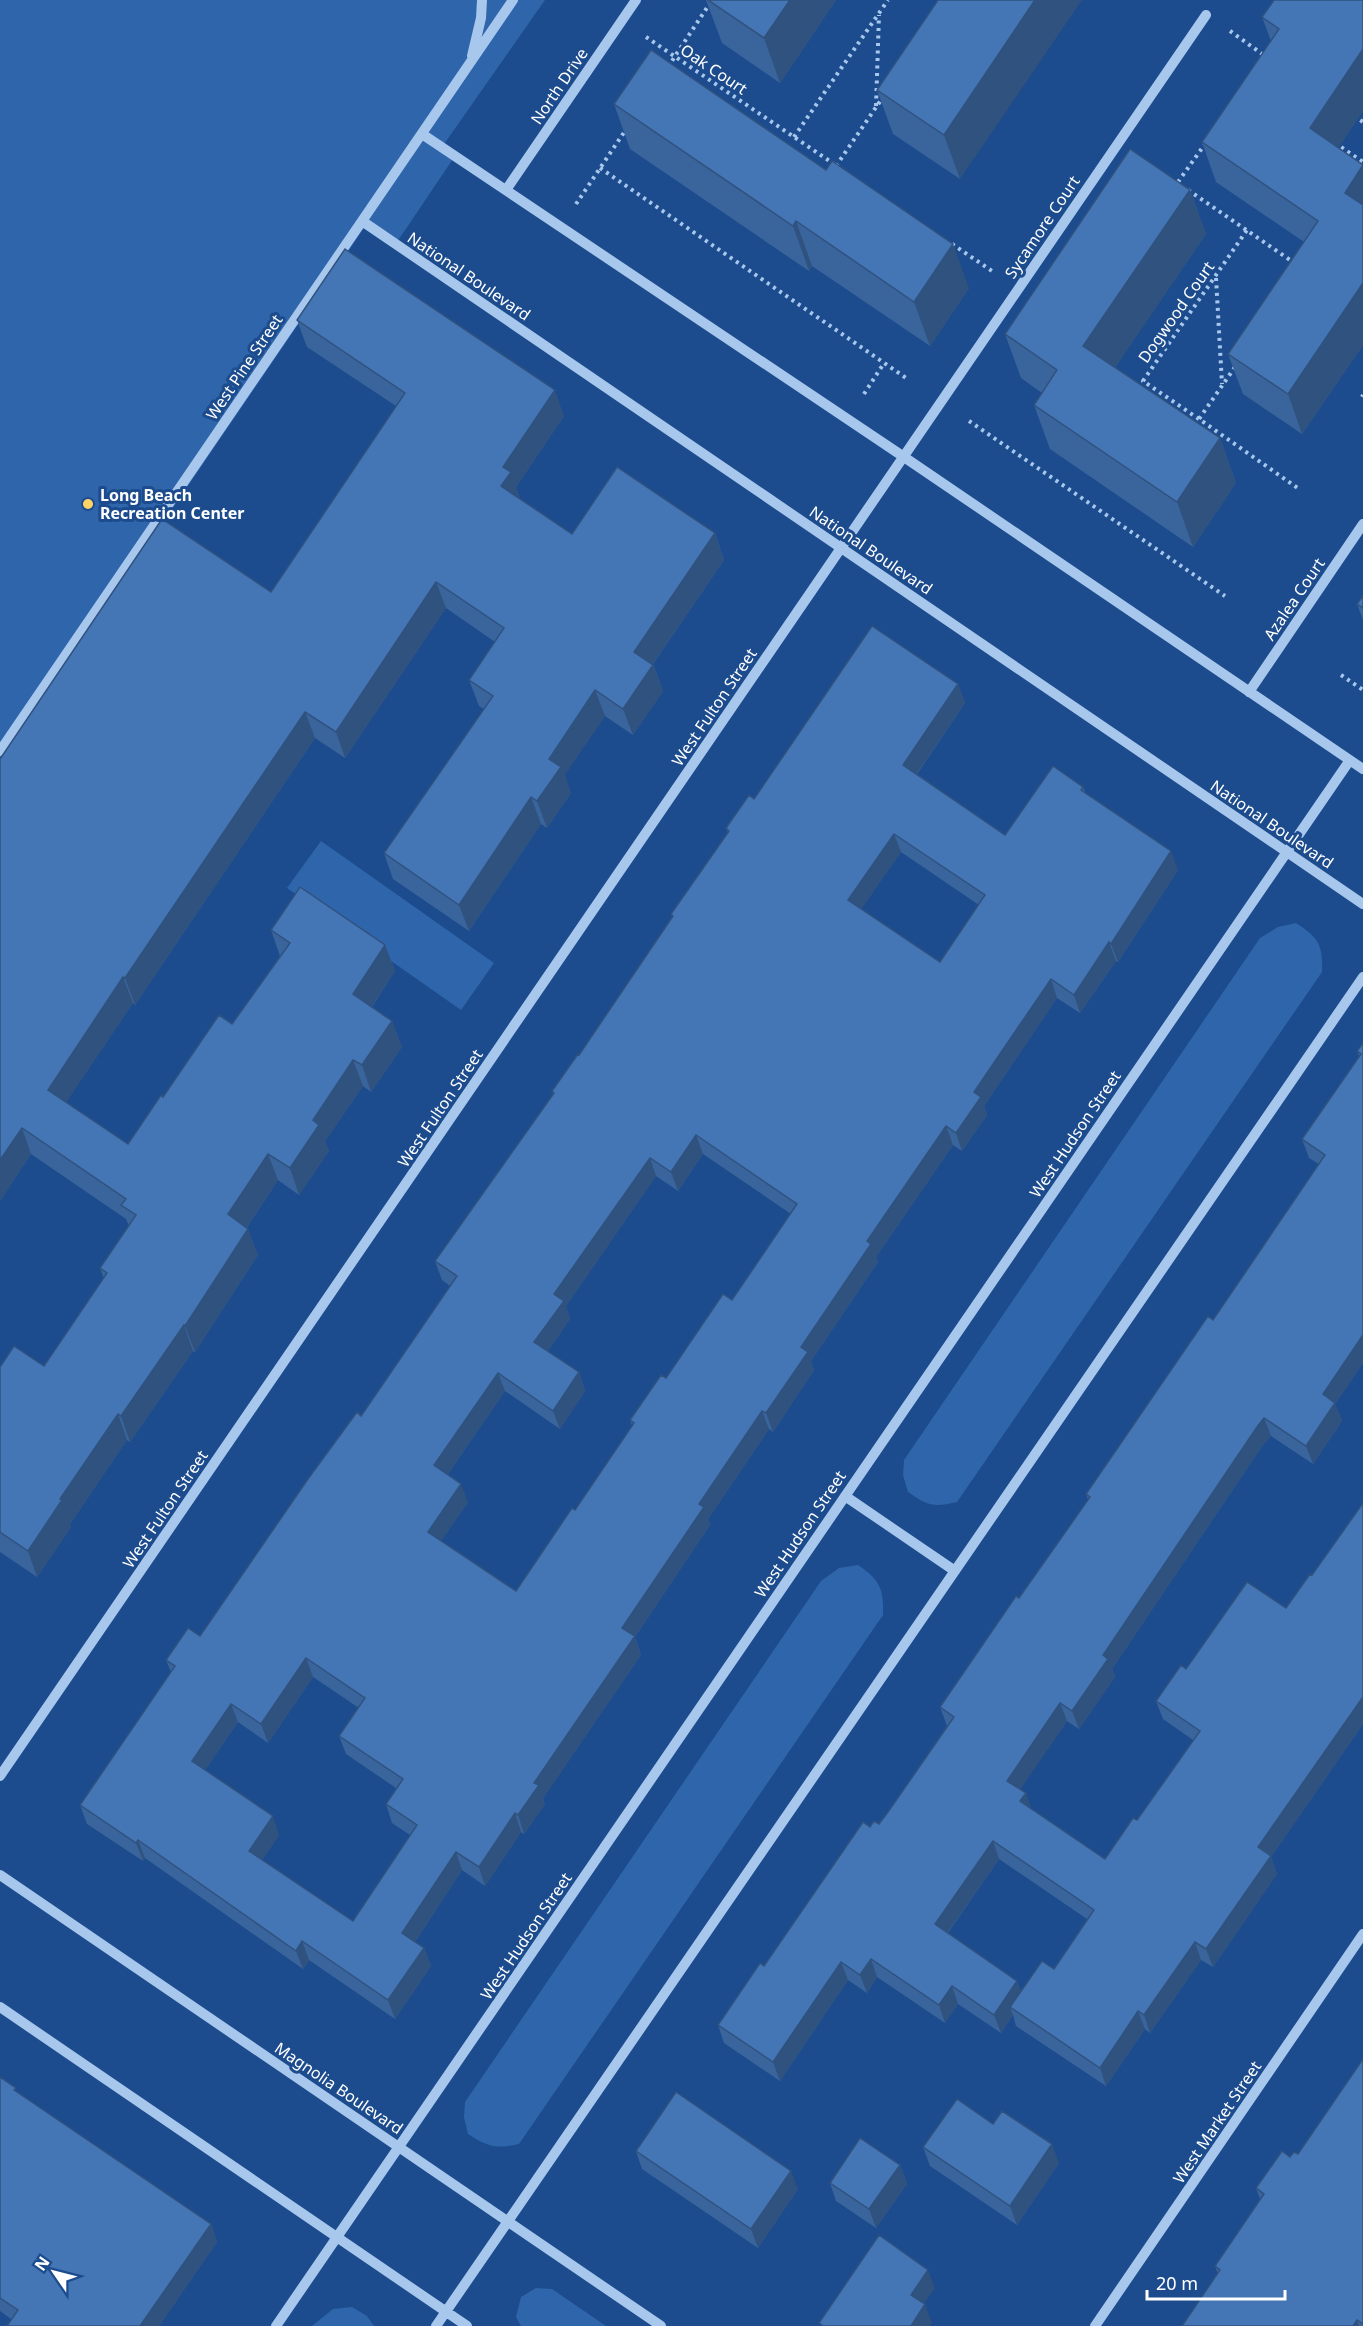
<svg xmlns="http://www.w3.org/2000/svg" width="1363" height="2326" font-family="'Noto Sans',sans-serif">
	<style>
		.green { fill: #2f65ab }
		.lines { fill: none; stroke-linecap: round; stroke-linejoin: round }
		.path { stroke: #a8c7ed; stroke-width: 4; stroke-dasharray: 3 4.5; stroke-linecap: butt }
		.minor { stroke: #a8c7ed; stroke-width: 10 }
		.wall { fill: #3a659c; fill-rule: evenodd }
		.shaded-wall { fill: #30527f }
		.building { fill: #4475b5; stroke: #30527f; stroke-width: 1.5; fill-rule: evenodd }
		.poi-dot { fill: #fed466; stroke: #1c4c8d; stroke-width: 2 }
		.labels { text-anchor: middle; stroke-width: 6; stroke-linejoin: round; paint-order: stroke }
		.street-label { font-size: 16px; fill: #fff; stroke: #1c4c8d }
		.poi-label { font-size: 16px; font-weight: bold; fill: #fff; stroke: #1c4c8d; text-anchor: start }
	</style>
	<rect width="100%" height="100%" fill="#1c4c8d"/>
	<path class="green" d="M0 0H545L442 147 455 156 393 248 364 228 0 761Z
		M321 841 494 963 461 1010 287 888Z
		M1296 923C1319 938 1323 945 1322 972L957 1502C933 1508 927 1505 908 1492L903 1475 904 1460 1260 938 1278 927Z
		M858 1565C880 1580 884 1589 883 1615L519 2144C495 2149 488 2147 468 2134L464 2117 465 2102 821 1581 839 1568Z
		M536 2288 552 2289 606 2326H521L516 2317 521 2297Z
		M352 2307 367 2316 374 2326H312L333 2309Z"/>
	<g class="lines">
		<path class="path" d="M1230 31 1265 56
			M646 37 834 164
			M668 67 712 0
			M876 106 879 15
			M1354 116 1363 122
			M794 137 888 0
			M1335 143 1363 162
			M836 166 883 97
			M600 168 906 378
			M1178 182 1205 144
			M1188 190 1293 262
			M576 204 627 128
			M952 244 995 273
			M1216 278 1222 384
			M1235 367 1199 419 1299 489
			M864 394 884 363
			M1362 397 1363 395
			M1199 419 1143 381 1247 230
			M969 421 1225 596
			M1341 675 1363 690"/>
		<path class="minor" d="M472 56 481 18 482 0
			M422 134 904 457 1363 769
			M506 190 636 0
			M362 221 1363 904
			M1249 692 1363 524
			M0 751 513 0
			M845 1496 955 1571
			M0 1776 1206 15
			M0 1875 661 2326
			M0 2007 467 2326
			M276 2326 1350 760
			M436 2326 1363 977
			M1095 2326 1363 1934"/>
	</g>
	<path class="wall" d="M706 0H836L780 83 722 43Z
		M938 0 960 179 893 134 877 90Z
		M1363 0V111L1338 148 1363 165V345L1302 434 1243 394 1228 354 1304 242 1216 182 1202 142 1271 41 1262 17Z
		M614 104 969 288 930 346 812 266 809 271 630 149Z
		M1190 190 1206 234 1115 367 1220 438 1236 483 1193 547 1050 449 1034 405 1042 393 1021 378 1005 334Z
		M297 320 564 416 516 487 520 499 572 534 715 533 724 560 653 664 663 691 633 735 605 716 564 775 571 793 547 828 541 824 469 931 393 879 384 853 484 709 479 706 469 680 495 642 446 608 345 758 315 738 135 1005 133 1003 66 1102 128 1144 163 1097 232 1024 280 956 271 930 385 945 395 971 372 1007 392 1021 402 1047 371 1092 363 1086 325 1141 329 1151 299 1195 278 1180 247 1227 258 1255 195 1352 193 1351 130 1442 127 1440 70 1524 71 1527 37 1577 0 1552V1367L44 1366 104 1279 100 1268 129 1226 126 1219 31 1154 0 1201V759L271 592 396 406 307 347Z
		M1363 596V620L1357 604Z
		M958 684 965 703 917 774 1005 835 1083 787 1085 792 1178 870 1118 962 1116 961 1080 1013 1057 998 984 1106 987 1115 962 1151 953 1145 876 1257 878 1262 811 1361 814 1370 773 1432 769 1429 708 1519 710 1525 635 1637 641 1655 543 1798 545 1804 524 1834 521 1832 485 1886 462 1870 415 1942 424 1948 431 1966 395 2019 309 1960 303 1969 145 1858 143 1861 87 1824 80 1805 171 1672 166 1660 200 1636 361 1416 450 1286 442 1280 435 1261 553 1095 552 1091 579 1055 672 917 671 914 728 833 726 828 754 799ZM901 852 979 905 940 962 861 909ZM703 1154 791 1214 732 1300 630 1420 632 1426 575 1510 516 1591 441 1541 468 1502 448 1474 505 1391 560 1429 585 1391 579 1372 548 1351 570 1319 566 1306 656 1176 678 1191ZM313 1677 359 1708 339 1736 346 1754 396 1788 386 1804 392 1823 410 1835 353 1921 262 1860 279 1835 205 1770 238 1722 268 1743Z
		M1363 1043V1363L1335 1404 1342 1421 1313 1464 1271 1436 1263 1445 1112 1669 1115 1677 1079 1729 1067 1721 1020 1789 1026 1793 1031 1809 1105 1859 1137 1820 1193 1740 1163 1719 1156 1701 1186 1669 1286 1608 1312 1575 1363 1503V1724L1271 1857 1277 1874 1213 1967 1201 1960 1150 2033 1145 2029 1106 2086 1016 2026 1013 2015 1001 2033 958 2004 945 2023 877 1977 867 1993 848 1980 780 2081 724 2043 718 2025 764 1966 870 1827 879 1824 888 1812 947 1726 940 1707 1019 1598 1088 1500 1086 1494 1213 1320 1319 1164 1309 1158 1302 1139 1359 1056 1357 1051ZM999 1859 1087 1919 1054 1969 1021 1991 1017 1981 948 1933Z
		M1363 2059V2326H1182L1218 2274 1215 2266 1260 2199 1256 2188 1290 2157 1298 2154Z
		M0 2077 18 2093 211 2224 217 2242 159 2326H7L11 2319 0 2311Z
		M923 2147 1059 2163 1017 2225 930 2166Z
		M636 2151 798 2189 758 2248 642 2169Z
		M900 2165 907 2184 876 2228 836 2201 830 2183Z"/>
	<path class="shaded-wall" d="M790 0H836L780 83 764 38Z
		M1035 0H1082L960 179 944 135Z
		M1363 49V111L1324 169 1310 128Z
		M1363 165V227L1345 193Z
		M1190 190 1206 234 1100 390 1083 346Z
		M796 221 812 266 809 271 793 226Z
		M953 244 969 288 930 346 914 302Z
		M1363 283V345L1302 434 1288 394Z
		M555 390 564 416 516 487 520 498 511 512 501 486 503 467Z
		M1220 438 1236 483 1193 547 1177 502Z
		M715 533 724 560 643 678 634 652Z
		M436 582 446 608 345 758 336 732Z
		M653 665 663 691 633 735 623 709Z
		M958 684 965 703 910 783 903 765Z
		M595 690 605 716 565 775 571 793 547 828 537 801 549 759Z
		M305 712 315 738 135 1005 125 978Z
		M531 797 541 824 469 931 459 905Z
		M894 834 901 852 855 918 848 900Z
		M1171 851 1178 870 1118 962 1111 944Z
		M1109 942 1116 961 1080 1013 1074 995Z
		M385 945 395 971 363 1020 353 994Z
		M123 977 133 1003 57 1116 48 1090Z
		M1051 979 1057 998 984 1106 987 1115 962 1151 956 1133 974 1092Z
		M392 1021 402 1047 371 1092 362 1065Z
		M353 1060 363 1086 325 1141 329 1151 299 1195 290 1168 313 1120Z
		M946 1126 953 1145 876 1257 878 1262 811 1361 814 1370 773 1432 766 1413 801 1347 867 1241Z
		M22 1128 31 1154 0 1201V1160Z
		M696 1135 703 1154 678 1191 671 1172Z
		M268 1154 278 1180 237 1241 228 1214Z
		M650 1158 656 1176 566 1306 570 1319 541 1361 534 1342 554 1294Z
		M248 1229 258 1255 195 1352 185 1326Z
		M184 1325 193 1351 130 1442 121 1416Z
		M1363 1335V1363L1335 1404 1342 1421 1313 1464 1306 1446 1323 1394Z
		M579 1372 585 1391 560 1429 553 1411Z
		M498 1373 505 1391 441 1484 434 1465Z
		M762 1411 769 1429 708 1519 710 1525 635 1637 641 1655 543 1798 545 1804 524 1834 518 1815 534 1783 622 1628 699 1504Z
		M118 1414 127 1440 70 1524 71 1527 37 1577 28 1551 60 1499Z
		M1264 1418 1271 1436 1263 1445 1112 1669 1115 1677 1079 1729 1072 1711 1103 1655 1257 1427Z
		M461 1484 468 1502 435 1550 428 1532Z
		M306 1658 313 1677 268 1743 261 1724Z
		M1363 1697V1724L1271 1857 1277 1874 1213 1967 1206 1949 1258 1847Z
		M1060 1703 1067 1721 1014 1799 1007 1781Z
		M231 1704 238 1722 199 1779 192 1761Z
		M1026 1793 1032 1811 1020 1801Z
		M515 1813 521 1832 485 1886 479 1867Z
		M273 1816 279 1835 256 1869 249 1851Z
		M138 1840 145 1858 143 1861 136 1843Z
		M993 1841 999 1859 941 1942 935 1924Z
		M456 1852 462 1870 409 1951 402 1933Z
		M302 1941 309 1960 303 1969 296 1951Z
		M1195 1942 1201 1960 1150 2033 1144 2015Z
		M424 1948 431 1966 395 2019 388 2000Z
		M871 1959 877 1977 867 1993 860 1975Z
		M841 1962 848 1980 780 2081 773 2062Z
		M1017 1981 1024 1999 1010 2007 1013 2015 1001 2033 994 2015Z
		M952 1986 958 2004 945 2023 939 2005Z
		M1138 2011 1145 2029 1106 2086 1100 2068Z
		M1052 2144 1059 2163 1017 2225 1010 2206Z
		M900 2165 907 2184 876 2228 869 2209Z
		M791 2171 798 2189 758 2248 751 2229Z
		M211 2224 217 2242 159 2326H140Z
		M928 2270 935 2288 917 2313 911 2295Z
		M925 2304 932 2323 930 2326H911Z
		M1357 2320 1359 2326H1353Z"/>
	<path class="building" d="M708 0H790L764 38Z
		M938 0H1035L944 135 877 90Z
		M1274 0H1363V49L1310 128 1363 165 1345 193 1363 205V283L1288 394 1228 354 1318 221 1202 142 1279 29 1262 17Z
		M651 50 826 170 832 161 953 244 914 302 796 221 793 226 614 104Z
		M1130 149 1190 190 1083 346 1220 438 1177 502 1034 405 1057 370 1005 334Z
		M345 249 555 390 503 467 511 472 501 486 572 534 617 467 715 533 634 652 653 665 623 709 595 690 549 759 561 767 537 801 531 797 459 905 384 853 493 696 469 680 504 628 436 582 336 732 305 712 125 978 123 977 48 1090 128 1144 161 1095 163 1097 219 1015 232 1024 290 943 271 930 300 887 385 945 353 994 392 1021 362 1065 353 1060 313 1120 319 1125 290 1168 268 1154 228 1214 248 1229 185 1326 184 1325 121 1416 118 1414 60 1499 62 1500 28 1551 0 1532V1367L14 1346 44 1366 107 1273 100 1268 136 1215 121 1205 126 1199 22 1128 0 1160V759L162 519 271 592 405 393 297 320Z
		M1363 596V608L1357 604Z
		M872 626 958 684 903 765 1005 835 1053 766 1083 787 1081 790 1171 851 1111 944 1109 942 1074 995 1051 979 974 1092 981 1097 956 1133 946 1126 867 1241 871 1244 801 1347 808 1352 766 1413 762 1411 699 1504 704 1507 622 1628 635 1636 534 1783 539 1785 518 1815 515 1813 479 1867 456 1852 402 1933 424 1948 388 2000 302 1941 296 1951 138 1840 136 1843 80 1805 175 1666 166 1660 188 1628 200 1636 308 1479 357 1412 361 1416 457 1276 435 1261 554 1093 552 1091 578 1054 579 1055 673 916 671 914 729 831 726 828 749 795 754 799ZM894 834 985 895 940 962 848 900ZM696 1135 797 1204 732 1300 723 1294 666 1378 661 1375 630 1420 634 1423 575 1510 572 1508 516 1591 428 1532 461 1484 434 1465 498 1373 553 1411 579 1372 534 1342 564 1301 554 1294 650 1158 671 1172ZM306 1658 365 1698 339 1736 403 1779 386 1804 417 1825 353 1921 249 1851 273 1816 192 1761 231 1704 261 1724Z
		M1363 1043V1335L1323 1394 1335 1403 1306 1446 1264 1418 1257 1427 1103 1655 1108 1659 1072 1711 1060 1703 1007 1781 1026 1793 1020 1801 1105 1859 1133 1818 1137 1820 1200 1731 1156 1701 1181 1665 1186 1669 1247 1582 1286 1608 1310 1574 1312 1575 1363 1503V1697L1258 1847 1271 1856 1206 1949 1195 1942 1144 2015 1138 2011 1100 2068 1010 2007 1042 1961 1054 1969 1094 1910 993 1841 935 1924 1017 1981 994 2015 952 1986 939 2005 871 1959 860 1975 841 1962 773 2062 718 2025 760 1963 764 1966 863 1822 870 1827 874 1821 879 1824 888 1812 954 1717 940 1707 1016 1596 1019 1598 1090 1497 1086 1494 1208 1316 1213 1320 1325 1155 1302 1139 1361 1054 1357 1051Z
		M1363 2059V2324L1357 2320 1353 2326H1182L1220 2270 1215 2266 1264 2194 1256 2188 1282 2151 1290 2157 1294 2152 1298 2154Z
		M0 2077 16 2088 14 2090 211 2224 140 2326H7L18 2310 0 2298Z
		M676 2092 791 2171 751 2229 636 2151Z
		M957 2099 993 2124 1002 2111 1052 2144 1010 2206 923 2147Z
		M860 2138 900 2165 869 2209 830 2183Z
		M879 2235 928 2270 911 2295 925 2304 911 2326H823L819 2323Z"/>
	<circle class="poi-dot" cx="88" cy="504" r="6"/>
	<g class="labels">
		<g class="street-label">
			<text transform="translate(714 69) rotate(34)" y="6">Oak Court</text>
			<text transform="translate(559 86) rotate(-56)" y="6">North Drive</text>
			<text transform="translate(1042 227) rotate(-56)" y="6">Sycamore Court</text>
			<text transform="translate(469 276) rotate(34)" y="6">National Boulevard</text>
			<text transform="translate(1176 312) rotate(-55)" y="6">Dogwood Court</text>
			<text transform="translate(244 367) rotate(-56)" y="6">West Pine Street</text>
			<text transform="translate(871 550) rotate(34)" y="6">National Boulevard</text>
			<text transform="translate(1294 599) rotate(-56)" y="6">Azalea Court</text>
			<text transform="translate(714 707) rotate(-56)" y="6">West Fulton Street</text>
			<text transform="translate(1272 824) rotate(34)" y="6">National Boulevard</text>
			<text transform="translate(440 1108) rotate(-56)" y="6">West Fulton Street</text>
			<text transform="translate(1075 1134) rotate(-56)" y="6">West Hudson Street</text>
			<text transform="translate(165 1509) rotate(-56)" y="6">West Fulton Street</text>
			<text transform="translate(800 1534) rotate(-56)" y="6">West Hudson Street</text>
			<text transform="translate(526 1936) rotate(-56)" y="6">West Hudson Street</text>
			<text transform="translate(339 2088) rotate(34)" y="6">Magnolia Boulevard</text>
			<text transform="translate(1217 2122) rotate(-56)" y="6">West Market Street</text>
		</g>
		<g class="poi-label">
			<text x="100" y="501">Long Beach<tspan x="100" dy="18">Recreation Center</tspan></text>
		</g>
	</g>
	<g transform="translate(54 2272) rotate(305)" stroke="#1c4c8d" stroke-width="4.5" paint-order="stroke">
	<path d="M0-4.5L10 22L0 15L-10 22Z" fill="#ffffff"/>
	<text y="-9" font-size="16" font-weight="bold" text-anchor="middle" fill="#ffffff">N</text>
	</g>
	<path d="M1147 2290v9h138v-9" fill="none" stroke="#ffffff" stroke-width="3"/>
	<text x="1156" y="2290" font-size="18" fill="#ffffff" stroke="#1c4c8d" stroke-width="4.5" paint-order="stroke">20 m</text>
</svg>
